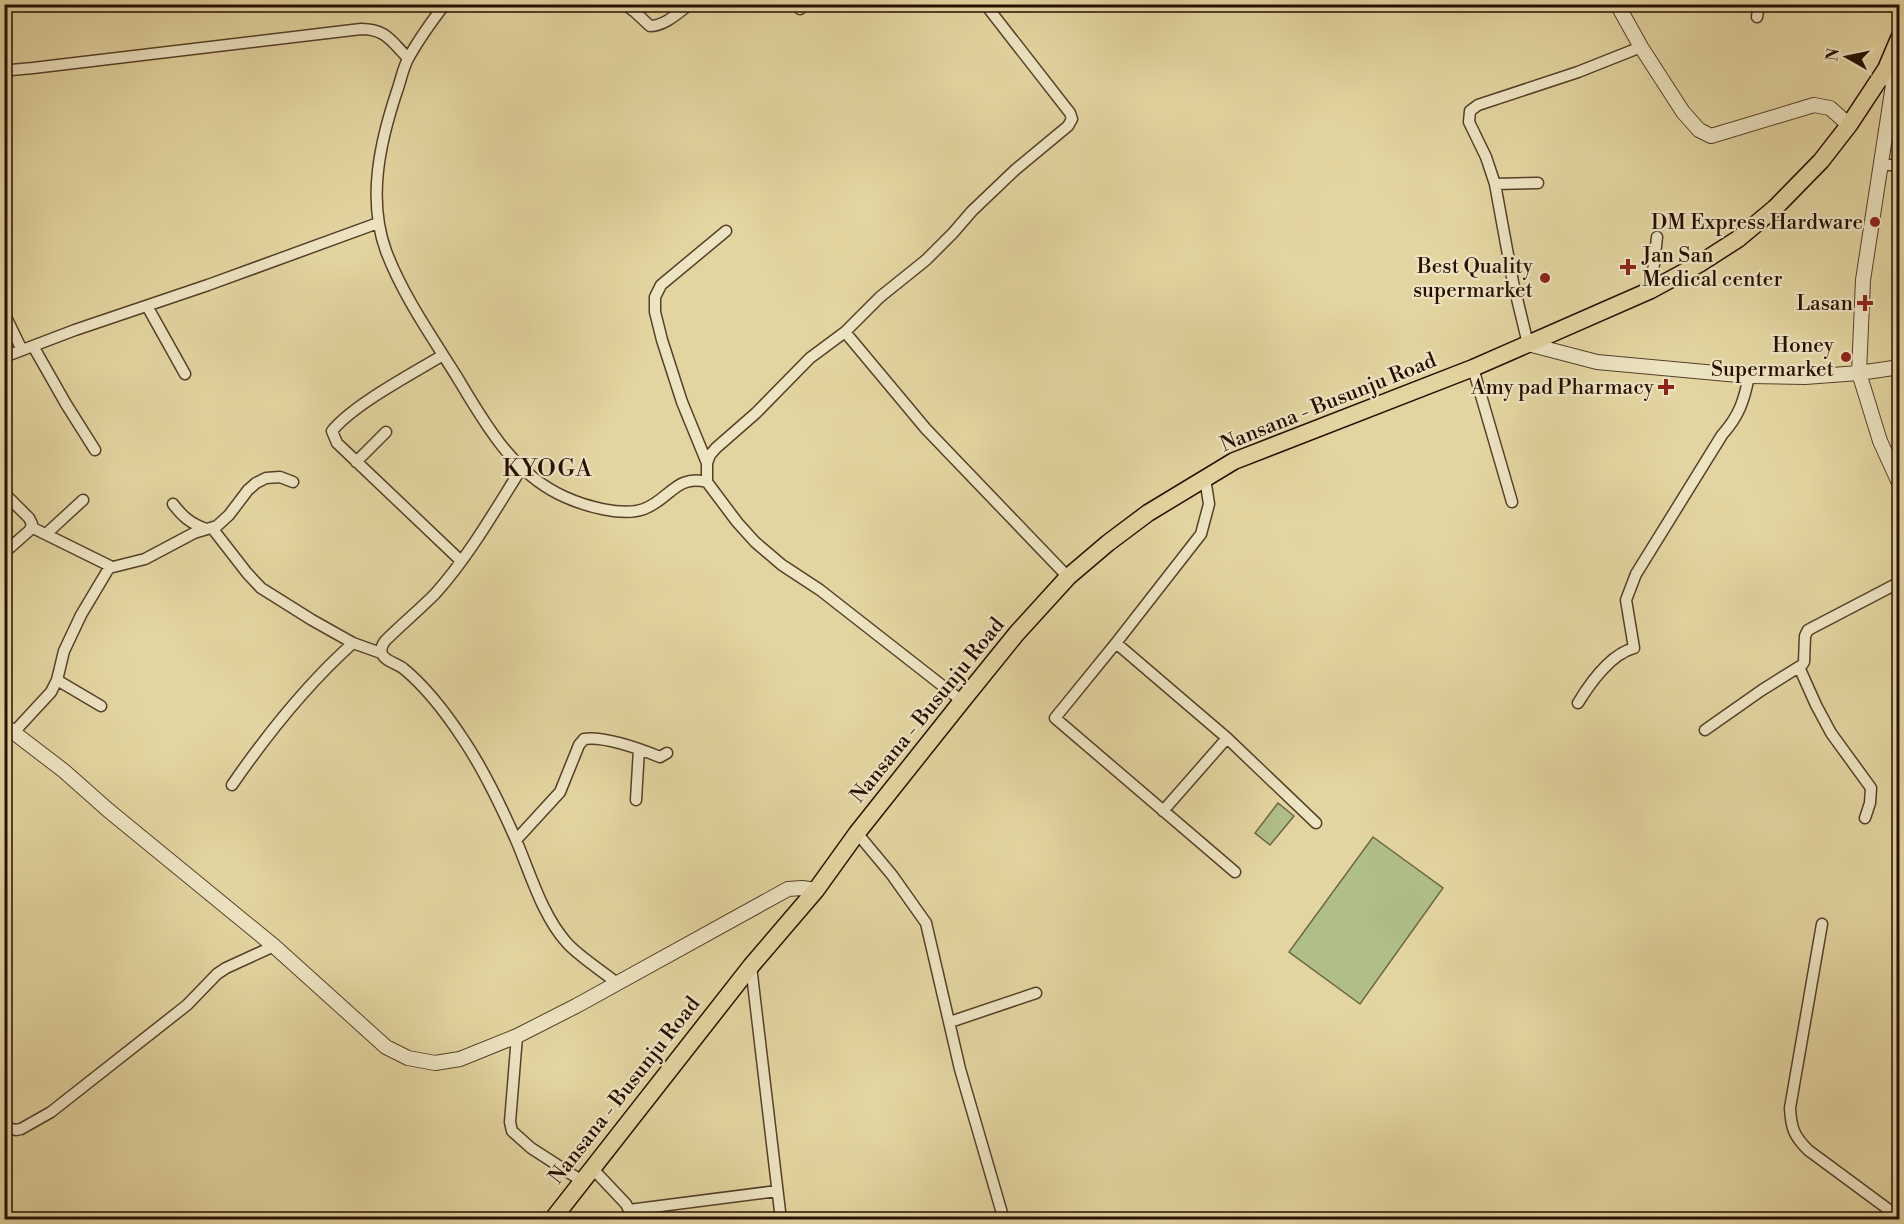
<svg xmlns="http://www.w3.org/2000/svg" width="1904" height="1224" font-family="'Libre Bodoni',serif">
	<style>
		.green { fill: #b0be87; stroke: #6c6644; stroke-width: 1.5 }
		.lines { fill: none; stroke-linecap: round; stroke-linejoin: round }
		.minor-casing { stroke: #564028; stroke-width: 13 }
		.tertiary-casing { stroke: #564028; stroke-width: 16 }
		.primary-casing { stroke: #270f00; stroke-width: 19 }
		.minor { stroke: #ede4c2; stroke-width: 10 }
		.tertiary { stroke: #ede4c2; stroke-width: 14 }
		.primary { stroke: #e3d5a1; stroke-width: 16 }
		.poi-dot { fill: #8f2418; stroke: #ede4c2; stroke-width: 2 }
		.labels { text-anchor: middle; stroke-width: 4.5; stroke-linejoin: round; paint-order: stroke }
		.poi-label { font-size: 21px; fill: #270f00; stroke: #ede4c2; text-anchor: end }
		.street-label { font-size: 21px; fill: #270f00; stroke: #ede4c2 }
		.quarter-label { font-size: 24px; letter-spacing: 1.5px; fill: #270f00; stroke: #ede4c2 }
	</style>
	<rect width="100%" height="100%" fill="#e3d5a1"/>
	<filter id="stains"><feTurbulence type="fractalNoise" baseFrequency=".00333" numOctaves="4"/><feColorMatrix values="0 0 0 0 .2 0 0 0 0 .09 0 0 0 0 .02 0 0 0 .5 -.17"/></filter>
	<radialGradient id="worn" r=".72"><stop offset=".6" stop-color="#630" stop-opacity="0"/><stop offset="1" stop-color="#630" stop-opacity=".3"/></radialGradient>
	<path class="green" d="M1278 803 1294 816 1270 845 1255 833Z
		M1373 837 1443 888 1360 1004 1289 952Z"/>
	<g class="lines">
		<defs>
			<path id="minor" d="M445 4C432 21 419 39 409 57 403 67 401 80 397 91 380 142 367 199 386 251 403 296 432 337 457 377 485 424 513 474 565 497 585 506 622 517 644 509 670 499 676 474 707 482L737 522 755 542 782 565 820 590 962 701
				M624 4 635 12 650 26C665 26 679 12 690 4
				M800 9 802 4
				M1757 17 1759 4
				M4 68 11 70 33 68 361 29C386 29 391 41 408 58
				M1882 165H1900
				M1495 184 1538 183
				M1651 290 1657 237
				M147 306 185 374
				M4 313 22 350
				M845 332 926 429 1068 577
				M1528 344 1513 282 1495 184 1486 157 1469 122 1470 111 1478 105 1578 72 1641 47
				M33 346 66 404 95 450
				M443 355C412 374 354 404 332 431L337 443 461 561
				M4 357 75 330 208 285 378 223
				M1473 368 1512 502
				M356 462 386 432
				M707 463 682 402 662 340 655 312V297L661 285 726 231
				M521 469C494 512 469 556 435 594 419 610 401 625 385 641 382 645 380 649 382 654 385 661 398 664 404 669 428 689 446 713 463 739 484 770 501 806 516 840 531 875 542 915 567 943 581 958 601 970 617 983
				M1205 478 1209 504 1201 534 1116 643 1055 718 1235 872
				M707 482V463L710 455 716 448 756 413 810 358 845 332 880 297 926 260 953 233 972 211 1015 170 1068 126 1072 119 1070 113 985 4
				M4 493 29 518 32 524 30 530 4 553
				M173 504C183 517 190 523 206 529
				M31 527 112 567
				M212 528 247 573 261 588 312 620 353 643 381 653
				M46 534 83 500
				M1116 643 1227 738 1316 823
				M1799 667 1816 705 1831 733 1871 788 1870 803 1865 818
				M57 680 101 706
				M1578 703C1590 683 1611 654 1634 648L1626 600 1636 574 1722 435C1739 416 1744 401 1749 376
				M1705 730 1762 690 1802 665 1804 662 1805 636 1808 630 1900 582
				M14 732 51 692 57 680 64 651 81 615 109 568 145 559 194 533 217 526 229 515 248 490 256 483 266 478 280 477 293 482
				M232 785C268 733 306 685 353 643
				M636 800 639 749
				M1163 811 1227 738
				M857 833 892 875 926 923 960 1069 1004 1220
				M516 840 560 792 579 745 584 739C605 736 640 749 660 757L667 753
				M1822 924 1790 1108C1791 1128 1794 1136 1808 1150L1900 1218
				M751 966 781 1220
				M950 1022 1036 993
				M517 1036 510 1122 512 1131 531 1148 582 1181
				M4 1127 16 1130 21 1129 51 1112 187 1005 217 974 226 968 274 946
				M592 1168 626 1204 634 1220
				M629 1210 777 1191"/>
			<path id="tertiary" d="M1617 4 1641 47 1683 112 1699 130 1711 136 1814 105 1830 108 1849 125
				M1886 69 1893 85 1863 280 1859 373 1880 441 1900 485
				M1528 344 1597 362 1749 376 1805 377 1859 373 1900 367
				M4 725 64 771 108 810 274 946 386 1047 408 1058 435 1063 460 1059 517 1036 576 1006 788 889 802 888 816 890"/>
			<path id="primary" d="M552 1220 751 966 816 890 857 833 962 701 1017 633 1068 577 1108 543 1148 513 1234 461 1473 368 1651 290 1699 264 1738 239 1775 208 1821 161 1849 125 1886 69 1900 36"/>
		</defs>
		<use href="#minor" class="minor-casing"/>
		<use href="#tertiary" class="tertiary-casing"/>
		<use href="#primary" class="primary-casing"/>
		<use href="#minor" class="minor"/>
		<use href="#tertiary" class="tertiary"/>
		<use href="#primary" class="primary"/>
	</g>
	<g class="poi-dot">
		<circle cx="1875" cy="222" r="6"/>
		<path d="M1625 258h6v6h6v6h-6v6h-6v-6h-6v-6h6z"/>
		<circle cx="1545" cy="278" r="6"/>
		<path d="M1862 294h6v6h6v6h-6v6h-6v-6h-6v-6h6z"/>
		<circle cx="1846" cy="357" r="6"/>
		<path d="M1663 378h6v6h6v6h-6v6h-6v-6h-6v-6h6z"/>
	</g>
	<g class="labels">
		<g class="poi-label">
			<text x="1863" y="229">DM Express Hardware</text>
			<text x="1642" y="262" text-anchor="start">Jan San<tspan x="1642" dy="24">Medical center</tspan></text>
			<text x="1533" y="273">Best Quality<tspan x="1533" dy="24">supermarket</tspan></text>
			<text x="1853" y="310">Lasan</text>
			<text x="1834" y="352">Honey<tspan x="1834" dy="24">Supermarket</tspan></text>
			<text x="1654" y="394">Amy pad Pharmacy</text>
		</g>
		<g class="street-label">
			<text transform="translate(1328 402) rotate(-22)" y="7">Nansana - Busunju Road</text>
			<text transform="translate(927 710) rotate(-51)" y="7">Nansana - Busunju Road</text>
			<text transform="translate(624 1090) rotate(-52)" y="7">Nansana - Busunju Road</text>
		</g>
		<g class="quarter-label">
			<text x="548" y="476">KYOGA</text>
		</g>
	</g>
	<rect width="1904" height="1224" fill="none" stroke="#e3d5a1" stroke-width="24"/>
	<rect x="6" y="6" width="1892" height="1212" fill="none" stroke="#270f00" stroke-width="3"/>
	<rect x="12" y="12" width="1880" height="1200" fill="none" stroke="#270f00" stroke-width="1.5"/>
	<g transform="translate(1847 57) rotate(279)" stroke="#ede4c2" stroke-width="4.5" paint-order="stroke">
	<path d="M0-4.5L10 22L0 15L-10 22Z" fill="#270f00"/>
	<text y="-9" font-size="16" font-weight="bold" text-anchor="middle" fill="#270f00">N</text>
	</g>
	<rect width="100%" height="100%" filter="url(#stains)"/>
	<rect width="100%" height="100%" fill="url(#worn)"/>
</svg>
